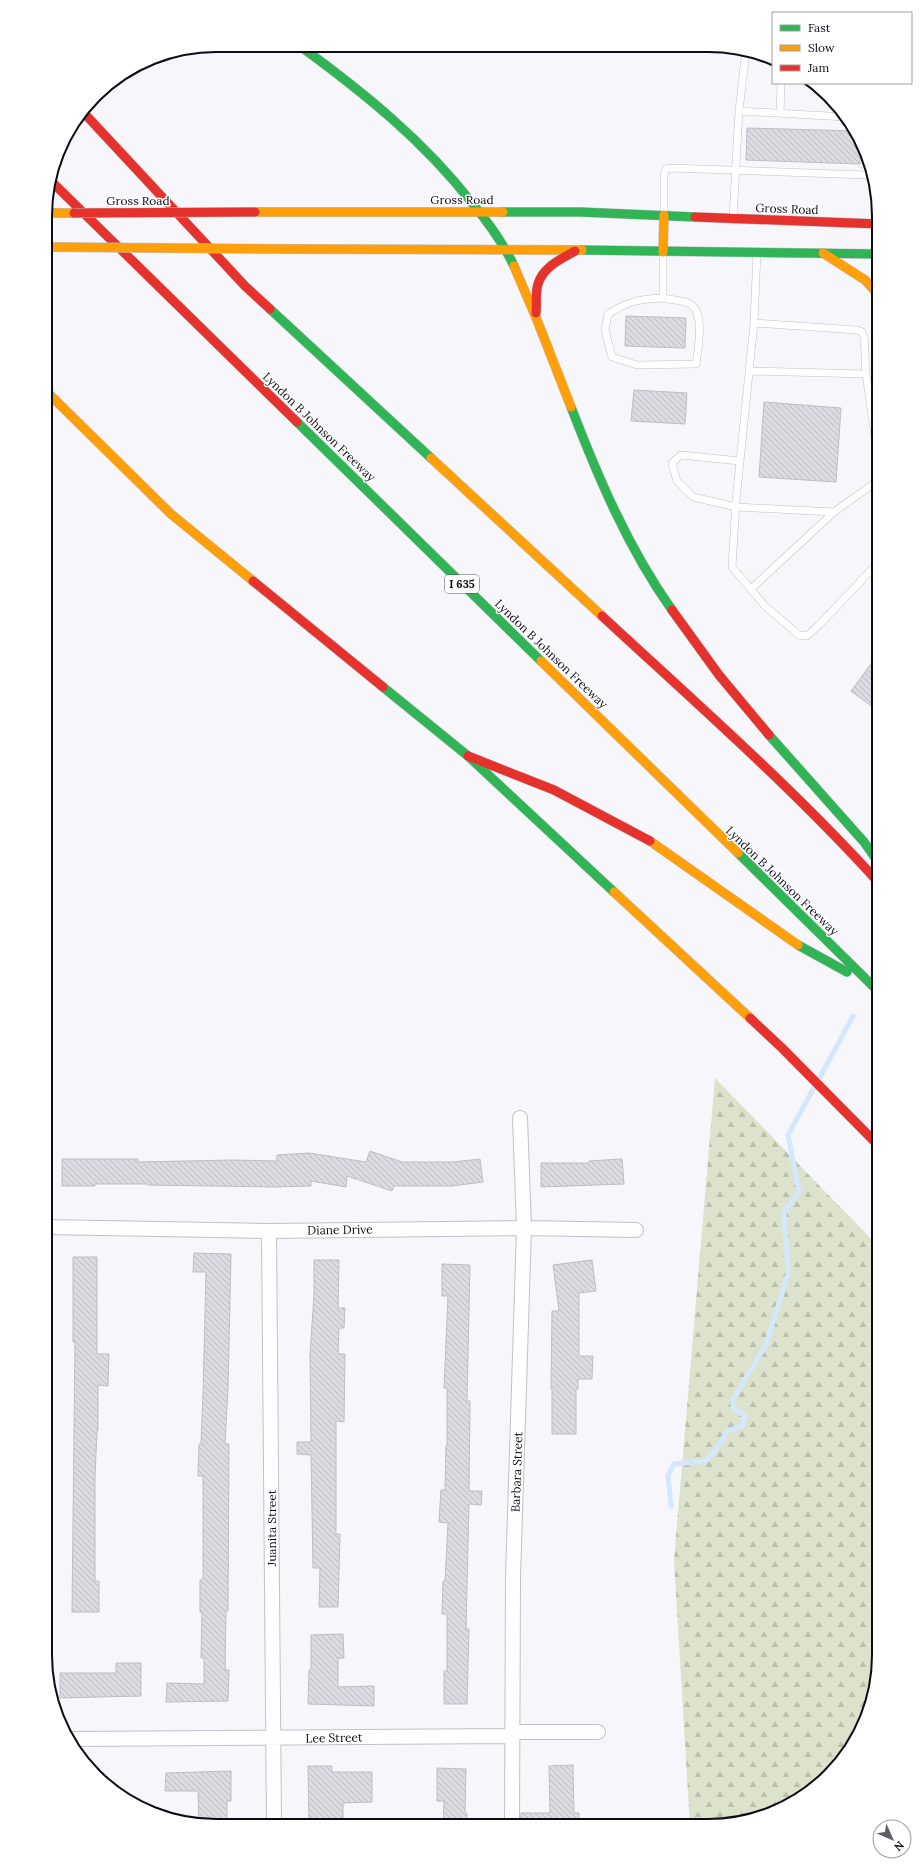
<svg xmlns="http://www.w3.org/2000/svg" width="924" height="1871" font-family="Lora,serif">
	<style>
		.forest { fill: url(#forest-firs) }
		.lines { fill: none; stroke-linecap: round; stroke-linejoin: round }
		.stream { stroke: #d5e7fd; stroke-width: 5 }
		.building { fill: url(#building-back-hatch); stroke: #bfbdc5 }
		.lane-casing { stroke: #c2c0c8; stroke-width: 8 }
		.street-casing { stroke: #c2c0c8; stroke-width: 16 }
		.fast-casing { stroke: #c2c0c8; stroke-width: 10 }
		.slow-casing { stroke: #c2c0c8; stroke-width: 10 }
		.jam-casing { stroke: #c2c0c8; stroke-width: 10 }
		.lane { stroke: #fefefe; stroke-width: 7 }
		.street { stroke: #fefefe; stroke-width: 14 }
		.fast { stroke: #30b455; stroke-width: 9 }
		.slow { stroke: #ff9f0a; stroke-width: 9 }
		.jam { stroke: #e5322d; stroke-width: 9 }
		.slow-bridge-casing { stroke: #c2c0c8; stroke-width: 10; stroke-linecap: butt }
		.jam-bridge-casing { stroke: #c2c0c8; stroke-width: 10; stroke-linecap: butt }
		.slow-bridge { stroke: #ff9f0a; stroke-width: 9 }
		.jam-bridge { stroke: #e5322d; stroke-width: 9 }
		.labels { text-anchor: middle; stroke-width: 3; stroke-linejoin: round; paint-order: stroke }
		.shield { fill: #fff; stroke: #56545a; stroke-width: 1 }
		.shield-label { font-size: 11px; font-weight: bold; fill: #0e0b14 }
		.street-label { font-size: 12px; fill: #0e0b14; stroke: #fff }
		.rim { fill: none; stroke: #0e0b14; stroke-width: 2 }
	</style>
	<defs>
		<pattern id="forest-firs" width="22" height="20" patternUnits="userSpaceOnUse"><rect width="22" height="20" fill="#dde2cc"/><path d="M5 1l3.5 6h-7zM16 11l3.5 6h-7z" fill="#bcc1ae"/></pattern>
		<pattern id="building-back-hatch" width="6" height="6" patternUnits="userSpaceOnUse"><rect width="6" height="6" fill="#dcdbe2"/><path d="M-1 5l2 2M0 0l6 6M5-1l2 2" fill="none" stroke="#bcbbc1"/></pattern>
	</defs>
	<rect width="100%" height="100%" fill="#f7f6fb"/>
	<path class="forest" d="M715 1078 879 1247V1666L870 1710 844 1759 803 1797 763 1817 708 1826H690L674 1560Z"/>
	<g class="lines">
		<path class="stream" d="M819 1079 853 1016
			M671 1506 668 1475 674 1464 706 1461 720 1444 727 1431 742 1426 745 1416 733 1408V1399L766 1345 788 1274 784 1213 799 1191 788 1135 815 1086"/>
	</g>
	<path class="building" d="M747 128 855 131 860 142V164L746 160Z
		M626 316 686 318 685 348 625 346Z
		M634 390 687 393 685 424 631 421Z
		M764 402 841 408 836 482 759 477Z
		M879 653V712L851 691Z
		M370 1151 402 1162H453L480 1159 483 1182 452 1186H394L392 1191 347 1176 346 1187 311 1181V1186L275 1187 148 1185V1184H95V1186H62V1159H138V1162L233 1160 277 1161V1155L309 1153 366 1162Z
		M622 1159 624 1184 541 1187V1163H589V1161Z
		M194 1253 231 1254 228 1388 225 1444H229L228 1611H226L225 1670H229L228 1701 166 1702 167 1683 204 1684V1658H201L202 1612H200V1580H203V1476H198L199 1444H201L203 1394 206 1272H193Z
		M73 1257H97V1354H109L108 1386 98 1385V1431H97L95 1476V1581H99V1612H72L75 1342H73Z
		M314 1260H339L338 1308H345L344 1328H339L338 1354H345L344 1422 336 1421V1534H340L338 1607H319L320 1568H313L311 1455 297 1454V1442H311L310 1354 314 1295Z
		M592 1260 596 1291 579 1293V1356H593L592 1379H578V1389H576V1434H552V1389H551L552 1311H559L553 1265Z
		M442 1264 470 1265 467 1401H470L469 1491H482L481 1505 469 1504 466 1629H469L467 1704H444V1671H447V1614H442L443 1581H445L448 1523 439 1522 441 1490H445L446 1446H447V1388H444L448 1296H442Z
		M343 1634 344 1658H338V1687L374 1686V1706L308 1704 309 1670H311V1635Z
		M116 1663H141V1696L60 1698V1673H116Z
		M573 1765 574 1813H579V1826L520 1825 521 1813H550L549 1766Z
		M308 1766H332V1772H372V1802L343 1803V1825H309Z
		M437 1768 466 1769 465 1812 467 1813V1825H443L444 1801H437Z
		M231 1771V1801H227V1825H199L198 1791H165L166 1773Z"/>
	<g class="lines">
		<defs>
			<path id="lane" d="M739 111 746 50
				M780 113 781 83
				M664 213V175L666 169 671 168 867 175 872 171
				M733 217 739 111 846 117
				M757 253 754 323 857 330 862 332 864 337 866 374 879 464
				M663 254V298C671 300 681 300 688 303 706 310 698 349 696 364L637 365 612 357 605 330 608 314C629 301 639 299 663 298
				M754 323 736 501 732 567 765 606 799 635 807 636 820 624 879 562
				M749 371 866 374
				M740 461 681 455 672 463 677 481 693 497 736 507 834 512 879 480
				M879 501V491
				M751 589 834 512"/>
			<path id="street" d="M45 1227 269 1231 524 1228 636 1230
				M269 1231 274 1825
				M68 1739 507 1736 513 1732H598
				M512 1825 513 1577 524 1228 520 1118"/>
			<path id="fast" d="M300 46C363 92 424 141 472 203 488 222 503 243 514 266
				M503 212H580L695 217
				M582 250 879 254
				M270 309 431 458
				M571 407C598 477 628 548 672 610
				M297 422 541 661
				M383 687 468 756 614 892
				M769 735 864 842 879 863
				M738 853 879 992
				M798 945 847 972"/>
			<path id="slow" d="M255 212H503
				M45 213H74
				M294 249 582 250
				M663 252 664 215
				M823 253 865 280 879 295
				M514 266 537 320 571 407
				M45 390 171 514 253 581
				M431 458 602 616
				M541 661 738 853
				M650 841 798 945
				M614 892 750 1018"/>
			<path id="jam" d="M84 113 245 286 270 309
				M52 182 297 422
				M695 217 879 224
				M536 313C537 304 535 293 538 284 543 267 561 259 575 251
				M253 581 383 687
				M672 610 719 675 769 735
				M602 616C696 703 793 788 879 883
				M468 756 554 790 650 841
				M750 1018 782 1048 879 1146"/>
		</defs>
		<use href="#lane" class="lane-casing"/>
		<use href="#street" class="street-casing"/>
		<use href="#fast" class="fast-casing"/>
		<use href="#slow" class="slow-casing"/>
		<use href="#jam" class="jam-casing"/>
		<use href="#lane" class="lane"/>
		<use href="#street" class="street"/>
		<use href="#fast" class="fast"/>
		<use href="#slow" class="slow"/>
		<use href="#jam" class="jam"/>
		<defs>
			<path id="slow-bridge" d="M45 247 294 249"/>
			<path id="jam-bridge" d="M74 213 255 212"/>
		</defs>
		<use href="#slow-bridge" class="slow-bridge-casing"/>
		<use href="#jam-bridge" class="jam-bridge-casing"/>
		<use href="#slow-bridge" class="slow-bridge"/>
		<use href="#jam-bridge" class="jam-bridge"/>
	</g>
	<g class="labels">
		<rect class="shield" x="445" y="575" width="34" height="18" rx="3"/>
		<g class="shield-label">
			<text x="462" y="588">I 635</text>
		</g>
		<g class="street-label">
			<text x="462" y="204">Gross Road</text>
			<text x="138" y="205">Gross Road</text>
			<text transform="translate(787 209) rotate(2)" y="4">Gross Road</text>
			<text transform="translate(319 427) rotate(44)" y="4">Lyndon B Johnson Freeway</text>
			<text transform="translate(551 654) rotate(44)" y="4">Lyndon B Johnson Freeway</text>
			<text transform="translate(782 881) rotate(44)" y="4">Lyndon B Johnson Freeway</text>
			<text transform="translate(340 1230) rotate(-1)" y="4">Diane Drive</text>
			<text transform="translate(517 1472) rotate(-88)" y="4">Barbara Street</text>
			<text transform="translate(272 1528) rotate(-90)" y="4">Juanita Street</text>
			<text transform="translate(334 1738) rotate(-1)" y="4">Lee Street</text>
		</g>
	</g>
	<path d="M0 0H924V1871H0ZM216 52H708A164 164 0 0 1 872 216V1655A164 164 0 0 1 708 1819H216A164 164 0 0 1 52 1655V216A164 164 0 0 1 216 52Z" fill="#fff" fill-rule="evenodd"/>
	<path class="rim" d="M216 52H708A164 164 0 0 1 872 216V1655A164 164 0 0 1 708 1819H216A164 164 0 0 1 52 1655V216A164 164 0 0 1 216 52Z"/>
	<rect x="772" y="12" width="140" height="72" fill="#ffffff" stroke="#9f9da1"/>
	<rect x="780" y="25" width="20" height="6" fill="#30b455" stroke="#9f9da1"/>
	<text x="808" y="32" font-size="12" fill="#0e0b14">Fast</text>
	<rect x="780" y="45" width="20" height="6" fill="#ff9f0a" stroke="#9f9da1"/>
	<text x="808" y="52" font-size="12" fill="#0e0b14">Slow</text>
	<rect x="780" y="65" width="20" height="6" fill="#e5322d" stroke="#9f9da1"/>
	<text x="808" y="72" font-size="12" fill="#0e0b14">Jam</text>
	<g transform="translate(892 1839) rotate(135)"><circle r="19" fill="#ffffff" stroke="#9f9da1"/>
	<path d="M0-3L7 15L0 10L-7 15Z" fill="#605d65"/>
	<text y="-6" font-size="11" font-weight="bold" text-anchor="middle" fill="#0e0b14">N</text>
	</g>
</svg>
